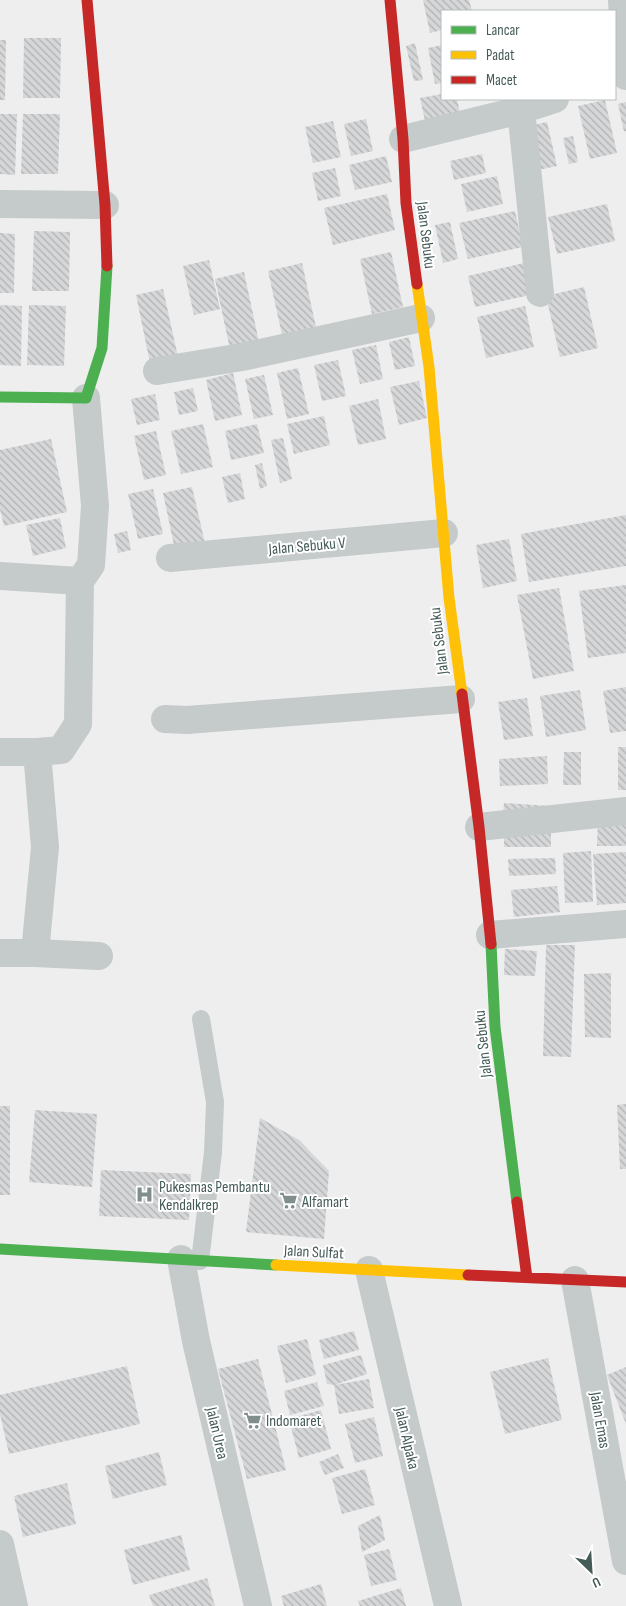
<svg xmlns="http://www.w3.org/2000/svg" width="626" height="1606" font-family="'Sofia Sans Condensed',sans-serif">
	<style>
		.building { fill: url(#building-back-hatch) }
		.lines { fill: none; stroke-linecap: round; stroke-linejoin: round }
		.lane { stroke: #c5cbca; stroke-width: 18 }
		.street { stroke: #c5cbca; stroke-width: 28 }
		.fast { stroke: #4caf50; stroke-width: 11 }
		.slow { stroke: #ffc107; stroke-width: 11 }
		.jam { stroke: #c62828; stroke-width: 11 }
		.labels { text-anchor: middle; stroke-width: 4; stroke-linejoin: round; paint-order: stroke }
		.street-label { font-size: 16px; fill: #455b58; stroke: #fff }
		.poi-label { font-size: 16px; fill: #455b58; stroke: #fff; text-anchor: start }
	</style>
	<defs>
		<pattern id="building-back-hatch" width="6" height="6" patternUnits="userSpaceOnUse" patternTransform="scale(1.25)"><rect width="6" height="6" fill="#d6d7d8"/><path d="M-1 5l2 2M0 0l6 6M5-1l2 2" fill="none" stroke="#afb1b2"/></pattern>
	</defs>
	<rect width="100%" height="100%" fill="#efeeef"/>
	<path class="building" d="M423 0H469L472 11H442V30L430 33Z
		M24 38H61L60 98H23Z
		M0 40H6L5 100H0Z
		M415 43 423 80 414 81 406 46Z
		M442 45V83L435 84 428 48Z
		M442 94V99H457L462 122 427 130 420 98Z
		M605 100 617 153 590 159 578 106Z
		M626 102V131L624 132 618 104Z
		M0 114H17L15 175 0 174Z
		M23 114H60L58 174H21Z
		M366 119 373 151 351 156 344 124Z
		M333 121 341 157 313 163 305 127Z
		M547 122 557 166 538 170 529 126Z
		M573 136 578 162 569 164 563 138Z
		M482 154 486 173 454 180 450 161Z
		M386 156 392 182 355 190 349 165Z
		M335 168 341 196 318 201 312 173Z
		M497 176 503 204 467 212 461 184Z
		M387 194 395 230 333 245 324 208Z
		M607 204 615 241 557 254 548 217Z
		M515 211 523 247 468 259 459 223Z
		M450 222 458 259 443 263 435 225Z
		M34 231 70 232 69 291H32Z
		M0 233 15 234 14 293H0Z
		M391 252 403 307 372 314 360 259Z
		M209 260 220 309 194 315 183 266Z
		M528 262 535 294 475 307 468 276Z
		M302 263 316 327 282 335 268 271Z
		M244 272 259 342 230 349 215 279Z
		M584 287 598 348 560 357 546 296Z
		M163 289 178 357 150 363 136 295Z
		M0 305 22 306 21 366 0 365Z
		M29 305 66 306 64 366 27 365Z
		M525 306 534 347 486 358 477 317Z
		M409 337 415 366 395 370 389 342Z
		M376 345 383 379 360 384 352 350Z
		M338 360 346 396 322 401 314 365Z
		M298 368 309 414 287 419 277 373Z
		M233 373 242 415 215 421 206 380Z
		M264 375 273 415 254 419 245 379Z
		M419 381 427 418 399 425 390 387Z
		M193 388 198 411 179 415 174 392Z
		M155 394 160 420 137 425 131 399Z
		M378 399 386 439 358 445 349 406Z
		M324 416 330 445 294 454 287 424Z
		M203 424 213 467 181 474 171 431Z
		M257 424 264 453 231 460 225 431Z
		M156 431 166 475 144 480 134 436Z
		M283 438 292 479 280 483 271 440Z
		M51 439 67 512 4 526 0 509V450Z
		M262 463 267 486 260 489 255 465Z
		M240 473 245 499 228 503 222 477Z
		M192 487 205 543 175 550 163 493Z
		M153 489 163 534 138 539 128 494Z
		M626 515V566L529 582 521 534Z
		M60 518 66 548 33 556 26 525Z
		M127 531 131 550 118 553 114 534Z
		M509 539 517 581 483 588 476 545Z
		M626 585V653L588 658 579 591Z
		M559 588 574 671 533 679 517 595Z
		M626 687V731L610 733 603 691Z
		M580 690 586 730 546 737 540 696Z
		M527 698 533 736 504 740 498 702Z
		M618 747H626V790H618Z
		M564 752H581V785H563Z
		M547 756 548 784 500 786 499 759Z
		M504 803 550 806 503 815Z
		M598 817H626V846H597Z
		M504 829H551V847H504Z
		M591 851 593 902 565 903 563 853Z
		M626 852V903L597 905 593 854Z
		M555 858 556 874 509 876 508 859Z
		M557 886 560 912 514 917 511 890Z
		M546 945H575L571 1057 543 1056Z
		M505 949 537 951 535 976 504 975Z
		M611 973V1038L585 1037 584 974Z
		M626 1104V1169H620L617 1105Z
		M0 1106H10V1195H0Z
		M35 1110 97 1114 92 1187 29 1182Z
		M260 1118 299 1140 329 1171 324 1239 246 1232Z
		M101 1170 191 1174 189 1220 99 1216Z
		M354 1331 359 1350 324 1359 319 1340Z
		M307 1339 316 1375 286 1383 277 1346Z
		M361 1355 367 1374 334 1385 327 1384 323 1365Z
		M548 1358 562 1420 505 1434 490 1372Z
		M258 1359 286 1470 247 1479 218 1369Z
		M127 1366 140 1424 9 1454 0 1414V1395Z
		M626 1367V1424L607 1375Z
		M369 1379 374 1408 339 1414 334 1385Z
		M317 1382 324 1406 290 1415 284 1391Z
		M321 1410 331 1449 299 1458 289 1419Z
		M374 1417 383 1456 355 1463 345 1424Z
		M159 1452 167 1485 113 1499 105 1466Z
		M338 1454 344 1468 325 1475 319 1462Z
		M365 1469 375 1505 342 1514 332 1478Z
		M67 1483 76 1524 23 1537 14 1496Z
		M380 1515 385 1540 362 1552 358 1526Z
		M181 1535 190 1570 133 1585 124 1550Z
		M389 1549 397 1580 371 1586 364 1555Z
		M207 1578 215 1606H153L149 1595Z
		M321 1584 327 1606H284L281 1596Z
		M401 1588 406 1606H360L358 1601Z"/>
	<g class="lines">
		<path class="lane" d="M200 1261 213 1152 215 1102 201 1019"/>
		<path class="street" d="M622 0 626 76
			M521 110 540 293
			M403 139 521 110 555 99
			M0 204 105 205
			M157 371 242 357 421 318
			M170 558 444 533
			M0 576 80 581 91 565 95 506 86 398
			M165 719 187 720 461 699
			M0 752H37L45 847 35 953
			M37 752 61 750 78 724 80 581
			M479 827 626 811
			M490 935 626 924
			M0 953H35L99 956
			M181 1259 196 1341 258 1606
			M369 1270 448 1606
			M575 1280 626 1561
			M0 1544 14 1606"/>
		<path class="fast" d="M0 397 86 398 102 348 107 266
			M491 944 495 1027 517 1202
			M0 1249 276 1265"/>
		<path class="slow" d="M417 284 429 367 449 598 462 694
			M276 1265 468 1275"/>
		<path class="jam" d="M87 0 105 205 107 266
			M390 0 403 139 406 203 417 284
			M462 694 479 827 491 944
			M517 1202 527 1278
			M468 1275 626 1282"/>
	</g>
	<defs>
		<symbol id="hospital-bare" viewBox="-9 -9 18 18"><path d="M-5-5h3v3.5h4V-5h3V5h-3V1.5h-4V5h-3Z" fill="#808e8d" stroke="#fff" stroke-width="2.5" paint-order="stroke"/></symbol>
		<symbol id="supermarket-bare" viewBox="-9 -9 18 18"><path d="M-6-5.5h2.5l.6 2H6L4.5 2H-2.5L-4.4-4H-6ZM-1.5 3.2a1.3 1.3 0 1 0 .1 0ZM3 3.2a1.3 1.3 0 1 0 .1 0Z" fill="#808e8d" stroke="#fff" stroke-width="2.5" paint-order="stroke"/></symbol>
	</defs>
	<g fill-rule="evenodd">
		<use href="#hospital-bare" x="132" y="1182" width="25" height="25"/>
		<use href="#supermarket-bare" x="276" y="1188" width="25" height="25"/>
		<use href="#supermarket-bare" x="240" y="1408" width="25" height="25"/>
	</g>
	<g class="labels">
		<g class="street-label">
			<text transform="translate(427 235) rotate(83)" y="6">Jalan Sebuku</text>
			<text transform="translate(307 545) rotate(-5)" y="6">Jalan Sebuku V</text>
			<text transform="translate(438 641) rotate(-97)" y="6">Jalan Sebuku</text>
			<text transform="translate(482 1044) rotate(-96)" y="6">Jalan Sebuku</text>
			<text transform="translate(314 1251) rotate(3)" y="6">Jalan Sulfat</text>
			<text transform="translate(601 1420) rotate(80)" y="6">Jalan Emas</text>
			<text transform="translate(218 1433) rotate(77)" y="6">Jalan Urea</text>
			<text transform="translate(408 1438) rotate(77)" y="6">Jalan Alpaka</text>
		</g>
		<g class="poi-label">
			<text x="159" y="1192">Pukesmas Pembantu<tspan x="159" dy="18">Kendalkrep</tspan></text>
			<text x="302" y="1207">Alfamart</text>
			<text x="266" y="1426">Indomaret</text>
		</g>
	</g>
	<rect x="441" y="10" width="175" height="90" fill="#ffffff" stroke="#b5bdbc"/>
	<rect x="451" y="26" width="25" height="8" fill="#4caf50" stroke="#b5bdbc"/>
	<text x="486" y="35" font-size="15" fill="#455b58">Lancar</text>
	<rect x="451" y="51" width="25" height="8" fill="#ffc107" stroke="#b5bdbc"/>
	<text x="486" y="60" font-size="15" fill="#455b58">Padat</text>
	<rect x="451" y="76" width="25" height="8" fill="#c62828" stroke="#b5bdbc"/>
	<text x="486" y="85" font-size="15" fill="#455b58">Macet</text>
	<g transform="translate(591 1571) rotate(155)" stroke="#ffffff" stroke-width="4" paint-order="stroke">
	<path d="M0-4L9 19L0 12L-9 19Z" fill="#455b58"/>
	<text y="-8" font-size="14" font-weight="bold" text-anchor="middle" fill="#455b58">U</text>
	</g>
</svg>
